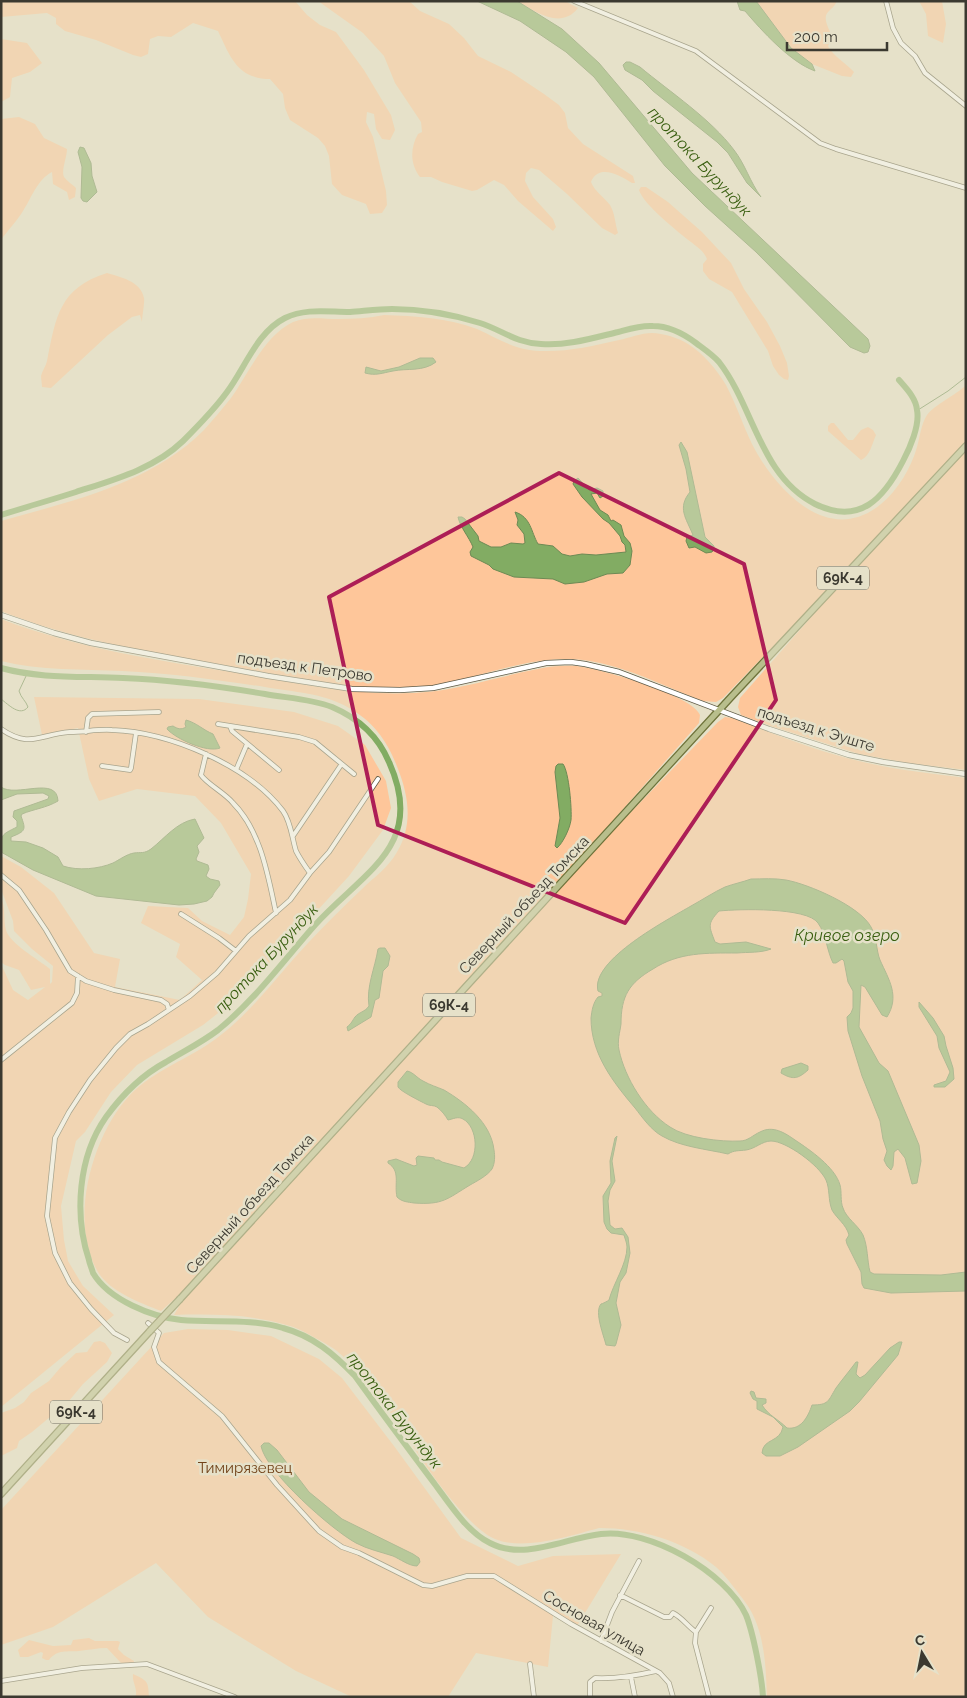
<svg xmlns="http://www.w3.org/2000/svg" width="967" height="1698" font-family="Raleway,sans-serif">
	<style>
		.green { fill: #fec69a }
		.water { fill: #82ac63; stroke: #6d8a54 }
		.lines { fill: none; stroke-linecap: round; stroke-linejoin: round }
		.stream { stroke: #6d8a54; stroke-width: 1 }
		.river { stroke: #82ac63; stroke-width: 6 }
		.minor-casing { stroke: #5f5a46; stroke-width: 5.5 }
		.tertiary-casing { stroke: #5f5a46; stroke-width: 6 }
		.primary-casing { stroke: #6e733a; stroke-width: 8 }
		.minor { stroke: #fff; stroke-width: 4 }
		.tertiary { stroke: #fff; stroke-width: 4.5 }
		.primary { stroke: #b8be8c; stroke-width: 5.5 }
		.primary-bridge-casing { stroke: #6e733a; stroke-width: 8; stroke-linecap: butt }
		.primary-bridge { stroke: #b8be8c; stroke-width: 5.5 }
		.marked { fill: none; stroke: #ad1e56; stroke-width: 4; stroke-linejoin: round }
		.labels { text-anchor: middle; stroke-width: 5; stroke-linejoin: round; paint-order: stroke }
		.shield { fill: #e6e1c9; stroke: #6e6b5e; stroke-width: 1 }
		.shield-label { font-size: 14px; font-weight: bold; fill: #3b3930 }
		.street-label { font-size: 15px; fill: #3b3930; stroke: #e6e1c9 }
		.park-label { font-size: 15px; fill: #724319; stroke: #e6e1c9 }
		.water-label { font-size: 16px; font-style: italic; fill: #375d0e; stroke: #e6e1c9 }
	</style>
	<rect width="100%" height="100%" fill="#e6e1c9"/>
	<path class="green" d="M1 1H295L307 15 320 25 336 32 364 70 391 115 395 130 390 140 382 139 376 129 374 114 367 112 366 122 373 137 386 191 387 205 382 213 370 214 366 204 342 195 332 184 329 156 325 146 318 138 290 120 285 108 283 94 270 79C237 79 230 56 218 31L193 23 171 37 158 36 150 39 148 54 141 57 133 55 96 40 65 31 56 24V18L47 13 1 17Z
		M318 1H409L420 11 449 24 464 38 478 56 511 72 544 94 559 105 565 113 568 128 583 144 633 176 635 183H632C620 176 599 163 591 182 595 192 604 197 610 205 615 213 615 224 618 233L615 235 602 228 567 194 539 170 531 168 526 173 525 181 533 197 553 219 556 227 553 231 518 201 504 185 494 180 477 190 472 191 442 182 431 177H420C410 164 410 148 418 134L422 132 421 122 395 83 384 56 363 33Z
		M517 1H565L578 8C561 30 536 12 517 1Z
		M756 1H837C834 7 833 7 829 11 821 18 830 29 832 37L828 46C834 57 846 63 854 72L851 77 842 76 812 64 791 48Z
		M919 1H942L946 24 943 43 928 36 926 14Z
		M1 39 27 43 42 63 30 72 12 78 10 97 1 102Z
		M19 117 35 124 44 138 67 149C67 157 61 171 64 177 67 181 73 185 76 188L75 197 69 200 67 192 53 184 52 172C37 180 32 197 23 211 17 221 8 230 1 240V119Z
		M641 187H646L668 202 702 232 731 263 744 289 767 322 780 346 787 363 789 376 788 380 784 379 779 375 773 366 768 351 732 292 709 279 703 271V264L707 259C703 250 698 248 691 242 678 232 643 204 639 190Z
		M107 273C120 277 141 281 144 298 145 301 142 317 142 322L140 315 132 317 108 335 51 388 42 387C42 384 41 379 41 376 42 371 46 366 47 361 56 317 59 288 107 273Z
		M384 315C415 316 448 318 477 329 499 339 515 350 540 351 567 352 593 346 619 340 629 338 641 333 652 333 663 333 679 338 688 344 703 353 717 370 726 385 736 404 743 425 752 444 776 491 829 547 881 504 898 490 911 468 917 447 920 437 921 424 927 415 934 405 956 395 966 385V442L821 597 723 698 716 702 703 701C658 684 612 658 563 659 524 660 486 674 449 683 430 687 411 687 392 688 336 688 280 675 224 665 149 652 73 640 1 611V521C72 501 150 484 204 430 213 420 222 409 231 398 248 374 265 335 293 322 308 316 323 319 338 319 354 319 369 318 384 315Z
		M831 423H834L848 440H853L861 430 868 427 873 430 876 435C872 444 870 456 861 460L828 431V426Z
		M966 451V770L908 763 859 754 771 726 741 715 738 707 740 698 828 598Z
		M1 619C79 649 162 661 244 674 300 684 355 696 413 693 441 692 470 685 498 678 524 672 550 664 576 666 598 668 693 695 700 715L699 723 609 825 177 1297 161 1311C141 1303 110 1292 98 1272 68 1222 92 1135 130 1095 154 1070 189 1059 217 1038 252 1012 278 975 308 943 326 924 343 907 361 890 373 878 389 867 397 852 413 825 409 797 398 769 388 742 374 722 349 708 324 693 293 692 265 687 218 680 170 673 122 671 81 669 41 671 1 661Z
		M34 697 199 699 294 712 338 726 365 745 386 781 391 808 383 830 349 876 236 999 203 1025 137 1065 111 1092 85 1132 76 1141 61 1206 64 1240 68 1261 83 1286 114 1315 1 1407V964L13 990 28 1000 45 987 31 990 19 970 5 965 1 962V898C6 908 3 919 6 930 10 944 38 959 50 969V984L52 982 53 966 32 949 14 931 13 921 1 889V856L21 867 54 893 94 953 120 959 115 987 180 1000 202 980 176 957 180 944 141 923 148 906 188 908 202 921 230 935 244 917 248 899 251 874 221 823 195 796 137 789 99 801 89 779 78 728 42 735Z
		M725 717 732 718C774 734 816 751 859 761 894 770 930 773 966 778V1697H767C766 1670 765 1640 753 1615 749 1606 742 1598 736 1590 730 1582 723 1573 716 1567 684 1541 640 1528 599 1528 570 1536 523 1551 495 1539 475 1531 449 1497 436 1480 405 1437 378 1386 337 1351 332 1347 326 1344 321 1341 311 1336 301 1329 290 1326 253 1314 212 1314 174 1315L182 1301 604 840 718 722Z
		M188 1329 228 1330 271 1336 319 1359 342 1378 394 1446 461 1538 518 1566 553 1556 621 1554 577 1626 563 1617 553 1616 548 1667 476 1653 448 1697H352L296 1671 208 1617 156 1563 53 1627 1 1645V1510L164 1333Z
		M100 1341 105 1343 112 1353 107 1362 83 1384 68 1402 32 1432 19 1441 17 1448 1 1456V1413L15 1408 24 1402 31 1393 49 1381 60 1368 76 1353 87 1352 94 1342Z
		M89 1638 95 1641H118L120 1642 118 1649 124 1655 134 1661V1663H121L107 1648C97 1648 89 1650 79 1651 68 1652 57 1649 49 1660H46L42 1658 43 1653 41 1652 28 1657H20L18 1650 29 1640 53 1646 71 1645 73 1640Z
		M133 1674C148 1681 148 1681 149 1697H134L136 1695C137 1687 132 1682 133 1674Z"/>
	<path class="water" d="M477 1H517L562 29 599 63 692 173 868 339 870 346 868 352 864 353 850 347 756 252 705 206 665 166 594 77 566 52 520 21Z
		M737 1H756L791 48 812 64 815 71C790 62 762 31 745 11L740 10Z
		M626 62H630L640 67C670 92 711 119 734 150 745 164 750 182 761 197L747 183 728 153 717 142 653 91 642 80 625 70 623 65Z
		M80 147 84 148 91 163 92 176 97 192 87 202 83 201 81 198 82 167 78 152Z
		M420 358H433L436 362C423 372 407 368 393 371 382 373 376 376 365 373L366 367 381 371 399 367Z
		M681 442 687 452 705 537 714 546V549L712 552 706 553 695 547 689 548 686 541 687 537 693 535C686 518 677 508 690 492L686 469 679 445Z
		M578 478 589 490 597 488 603 491V496L600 498 597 493 591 494 600 510 608 515 611 521 613 520 621 525 624 536 630 543 632 551 630 565 623 573 607 574 584 582 565 584 553 579 514 577 493 569 489 565 471 556 470 552 473 547C469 537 460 527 458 517H462L465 519 478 536 479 541 491 547H501L511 543 523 544 525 543 524 534 517 525 518 520 515 512C531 517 531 532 538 544L553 546 562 554 570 556 582 554 596 555 626 552 625 545 622 542 620 536 609 523 603 519 582 497 573 484 574 481Z
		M186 720C197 723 203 730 213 734L220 748C207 753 176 739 167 729L168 727 173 726C178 729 181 730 186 727L185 724Z
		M558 764H563C569 772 572 809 571 820 570 828 563 843 557 848L555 846 560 818 555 772 556 766Z
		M1 787C16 798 57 775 58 801 46 808 34 809 22 814L21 816C26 830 26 831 11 837V841L26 842 43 848 58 857 63 866C78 871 99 869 113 863 119 860 127 854 134 853 141 852 144 854 151 849 165 838 177 822 195 819L204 838 197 846 199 852 196 859 197 861 208 865 209 869 206 876 210 879 219 881 220 885 214 893 212 897 207 901 194 904 179 905 96 896 33 870 1 852C1 834 1 835 17 827V821L13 817 14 811 48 799 49 796 43 793 17 794 1 800Z
		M751 879C762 879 775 878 786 880 808 884 860 906 871 927 877 937 876 950 880 960 889 980 900 996 887 1017L882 1015 865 987 861 985 859 1027 879 1063 888 1071 919 1145 921 1161 917 1183 912 1184 905 1158 898 1149 894 1152 893 1166 891 1170 887 1166 884 1160 887 1151 883 1139 880 1121 862 1076 848 1031 847 1017 851 1013 853 1008V991L848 982 844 961 842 959 836 963H833C827 951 826 934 818 923 807 907 738 909 719 911 707 924 709 926 715 942L720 944 746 942 771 949C761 953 748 952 737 953 707 953 679 952 653 969 629 983 621 996 621 1024 620 1032 617 1041 619 1050 625 1078 645 1111 670 1127 686 1138 721 1142 740 1141 748 1141 753 1135 760 1132 773 1125 785 1133 795 1140 810 1150 835 1167 840 1185 842 1192 840 1201 843 1208 846 1218 858 1225 863 1235 868 1247 867 1260 870 1272L874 1274 941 1275 966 1272V1291L891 1293 864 1288 862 1284 861 1272 847 1244 846 1240 849 1235C846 1224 837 1219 832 1210 828 1200 830 1189 826 1180 819 1165 786 1141 771 1141 762 1141 755 1149 746 1150 739 1151 734 1150 728 1154 706 1149 681 1147 662 1136 651 1130 642 1117 635 1108 613 1082 591 1054 591 1018 592 1010 593 1003 598 997L602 996V993L598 991C590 960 669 919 691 906 702 900 714 892 725 887 733 884 743 882 751 879Z
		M380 948H385L390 956 388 966 383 971 379 998 375 1000 371 1017 348 1031 347 1027C352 1023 352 1021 355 1017 359 1012 365 1012 369 1006 366 987 375 968 378 949Z
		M919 1002 933 1018 944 1036 946 1046 953 1068 954 1079 945 1087H934V1085L946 1081 950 1072 939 1048 937 1036 919 1007Z
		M801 1063 808 1066V1070C798 1079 793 1080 781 1073L782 1069Z
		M407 1071C413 1072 417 1078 423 1081 430 1085 437 1087 444 1090 466 1103 491 1123 494 1150 495 1156 495 1163 492 1169 487 1176 477 1181 470 1185 447 1199 443 1205 414 1203 408 1202 402 1202 397 1197 394 1184 401 1171 388 1163V1161L396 1159 414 1166 417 1165 416 1158 418 1156 434 1158 435 1160H439L442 1162 464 1168C480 1159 478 1127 463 1119 458 1116 453 1119 448 1120 445 1115 442 1111 437 1107 434 1105 429 1106 426 1104 420 1101 400 1091 398 1087V1082Z
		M617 1136 612 1161 615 1181 610 1190 608 1201 610 1225 615 1229 622 1228 628 1237 630 1253 626 1273 620 1282 616 1303 621 1325 616 1344 615 1346 606 1345C604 1336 594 1312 601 1304 602 1304 608 1301 609 1300 613 1284 627 1264 627 1247 627 1243 625 1239 624 1235L611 1233 607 1229 604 1222 603 1196 611 1183 610 1161 615 1138Z
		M899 1342H902L898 1355 859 1402 850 1411 798 1447 780 1456H766L762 1453C763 1438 780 1443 783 1427L773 1417 757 1409V1401L753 1399 750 1393 751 1391 754 1392 756 1398 766 1399V1403L762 1405C769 1416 778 1419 787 1428 801 1430 808 1417 812 1405 829 1405 828 1401 836 1388 841 1381 851 1369 856 1362H858L856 1374 860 1378 865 1375 890 1348Z
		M264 1443H269L277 1450 309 1492 342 1519 413 1554 419 1558 420 1562 417 1566C409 1566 400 1559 393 1556 381 1552 367 1549 356 1543 332 1530 266 1472 261 1446Z"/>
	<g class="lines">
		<path class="stream" d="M918 410 948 391 966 377
			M1 699C9 705 20 717 28 707 26 701 21 698 19 691L27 674"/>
		<path class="river" d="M1 515C26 507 51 500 76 492 113 480 154 469 183 441 198 426 214 410 227 392 245 368 257 332 285 318 306 308 327 312 350 312 364 311 378 309 392 309 421 309 451 314 480 323 502 330 516 343 541 344 567 346 593 338 618 332 629 329 641 325 653 326 669 326 684 334 696 343 704 349 713 355 719 362 754 407 760 476 815 504 860 526 884 498 903 461 910 448 920 425 917 410 916 398 906 388 899 380
			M1 668C41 679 82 676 123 678 171 680 218 686 265 694 287 698 311 699 332 707 358 718 378 736 389 762 427 846 363 872 315 925 284 960 255 1000 218 1030 201 1043 184 1051 166 1062 142 1075 122 1095 106 1117 78 1157 74 1215 89 1260 89 1262 93 1272 93 1273 109 1300 152 1317 181 1320 215 1323 250 1318 283 1328 313 1336 334 1354 355 1376 381 1412 407 1447 434 1483 449 1503 467 1532 490 1543 525 1561 565 1538 601 1534 649 1528 726 1572 746 1615 753 1632 762 1678 763 1697"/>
		<defs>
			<path id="minor" d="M574 1 696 51 820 143 836 149 966 188
				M886 1 893 28 901 43 915 56 925 73 966 106
				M218 724 299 737 315 742 354 774
				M230 726 232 731 279 770
				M1 729C30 749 40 734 70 732 84 732 98 729 112 730 169 732 248 765 283 811 291 822 292 838 296 851 300 859 305 866 310 873
				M86 732 88 718 92 714 159 712
				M206 754 201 775C207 784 225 793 233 803 261 831 268 876 276 913
				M102 766 130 770 131 768 136 733
				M236 770 247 744
				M293 836 341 765
				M1 875 19 890 46 930 70 971 86 981 114 990 161 1000 167 1004 169 1010
				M181 914 219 938 236 951
				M1 1060 72 1003 77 993 78 976
				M148 1323 159 1333 154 1347 159 1362 222 1416 277 1485 319 1531 342 1547 359 1553 423 1585 432 1586 467 1576H494L571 1624 660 1673 669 1683 673 1697
				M127 1340 114 1333 91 1309 70 1283 55 1253 47 1216 55 1138 69 1112 90 1080 116 1048 130 1034 148 1024 190 996 217 973 249 936 290 900 310 873 329 852 378 779
				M620 1595 664 1617H670L673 1613C683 1618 687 1626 696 1632L695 1643 709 1697
				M696 1632 711 1608
				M601 1641 612 1612 639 1561
				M530 1664 534 1697
				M631 1677 635 1697
				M1 1681 82 1668 147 1664 235 1697
				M590 1697V1682L595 1678C617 1679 635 1676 656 1671"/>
			<path id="tertiary" d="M1 615 54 633 91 643 268 676 352 689 400 690 433 688 546 663 571 662 585 664 619 672 769 729 849 755 883 762 966 774"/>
			<path id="primary" d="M180 1299 732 696 966 446
				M1 1494 150 1331"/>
		</defs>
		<use href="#minor" class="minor-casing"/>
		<use href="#tertiary" class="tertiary-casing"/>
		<use href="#primary" class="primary-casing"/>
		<use href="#minor" class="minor"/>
		<use href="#tertiary" class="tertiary"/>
		<use href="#primary" class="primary"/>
		<defs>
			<path id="primary-bridge" d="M150 1331 180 1299"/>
		</defs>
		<use href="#primary-bridge" class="primary-bridge-casing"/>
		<use href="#primary-bridge" class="primary-bridge"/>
	</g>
	<path d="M0 0H967V1698H0ZM559 473 744 564 776 700 625 923 378 825 329 597Z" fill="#e6e1c9" fill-opacity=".55" fill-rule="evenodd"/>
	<path class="marked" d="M559 473 744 564 776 700 625 923 378 825 329 597Z"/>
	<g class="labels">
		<g class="shield">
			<rect x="817" y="566.5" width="52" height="23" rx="4"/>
			<rect x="423" y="993.5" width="52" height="23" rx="4"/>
			<rect x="50" y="1400.5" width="52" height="23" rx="4"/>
		</g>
		<g class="shield-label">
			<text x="843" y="583">69К-4</text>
			<text x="449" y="1010">69К-4</text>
			<text x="76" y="1417">69К-4</text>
		</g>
		<g class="street-label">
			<text transform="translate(305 667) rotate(8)" y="5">подъезд к Петрово</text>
			<text transform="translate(816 729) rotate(17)" y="5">подъезд к Эуште</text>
			<text transform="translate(524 905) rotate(-47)" y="5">Северный объезд Томска</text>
			<text transform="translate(250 1204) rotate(-48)" y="5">Северный объезд Томска</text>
			<text transform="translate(594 1623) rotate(30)" y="5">Сосновая улица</text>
		</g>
		<g class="park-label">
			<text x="245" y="1473">Тимирязевец</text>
		</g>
		<g class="water-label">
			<text transform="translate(700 161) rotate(47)" y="6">протока Бурундук</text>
			<text x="847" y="941">Кривое озеро</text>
			<text transform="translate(266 958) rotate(-47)" y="6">протока Бурундук</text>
			<text transform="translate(395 1410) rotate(52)" y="6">протока Бурундук</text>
		</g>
	</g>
	<rect width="967" height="1698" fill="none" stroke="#3b3930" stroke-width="5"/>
	<g transform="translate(922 1653) rotate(350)" stroke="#e6e1c9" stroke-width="4" paint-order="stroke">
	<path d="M0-4L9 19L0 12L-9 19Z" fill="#3b3930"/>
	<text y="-8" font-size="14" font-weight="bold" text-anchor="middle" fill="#3b3930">С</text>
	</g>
	<path d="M787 42v8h100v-8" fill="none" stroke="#3b3930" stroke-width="2.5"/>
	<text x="794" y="42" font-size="15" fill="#3b3930" stroke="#e6e1c9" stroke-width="4" paint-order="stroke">200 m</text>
</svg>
